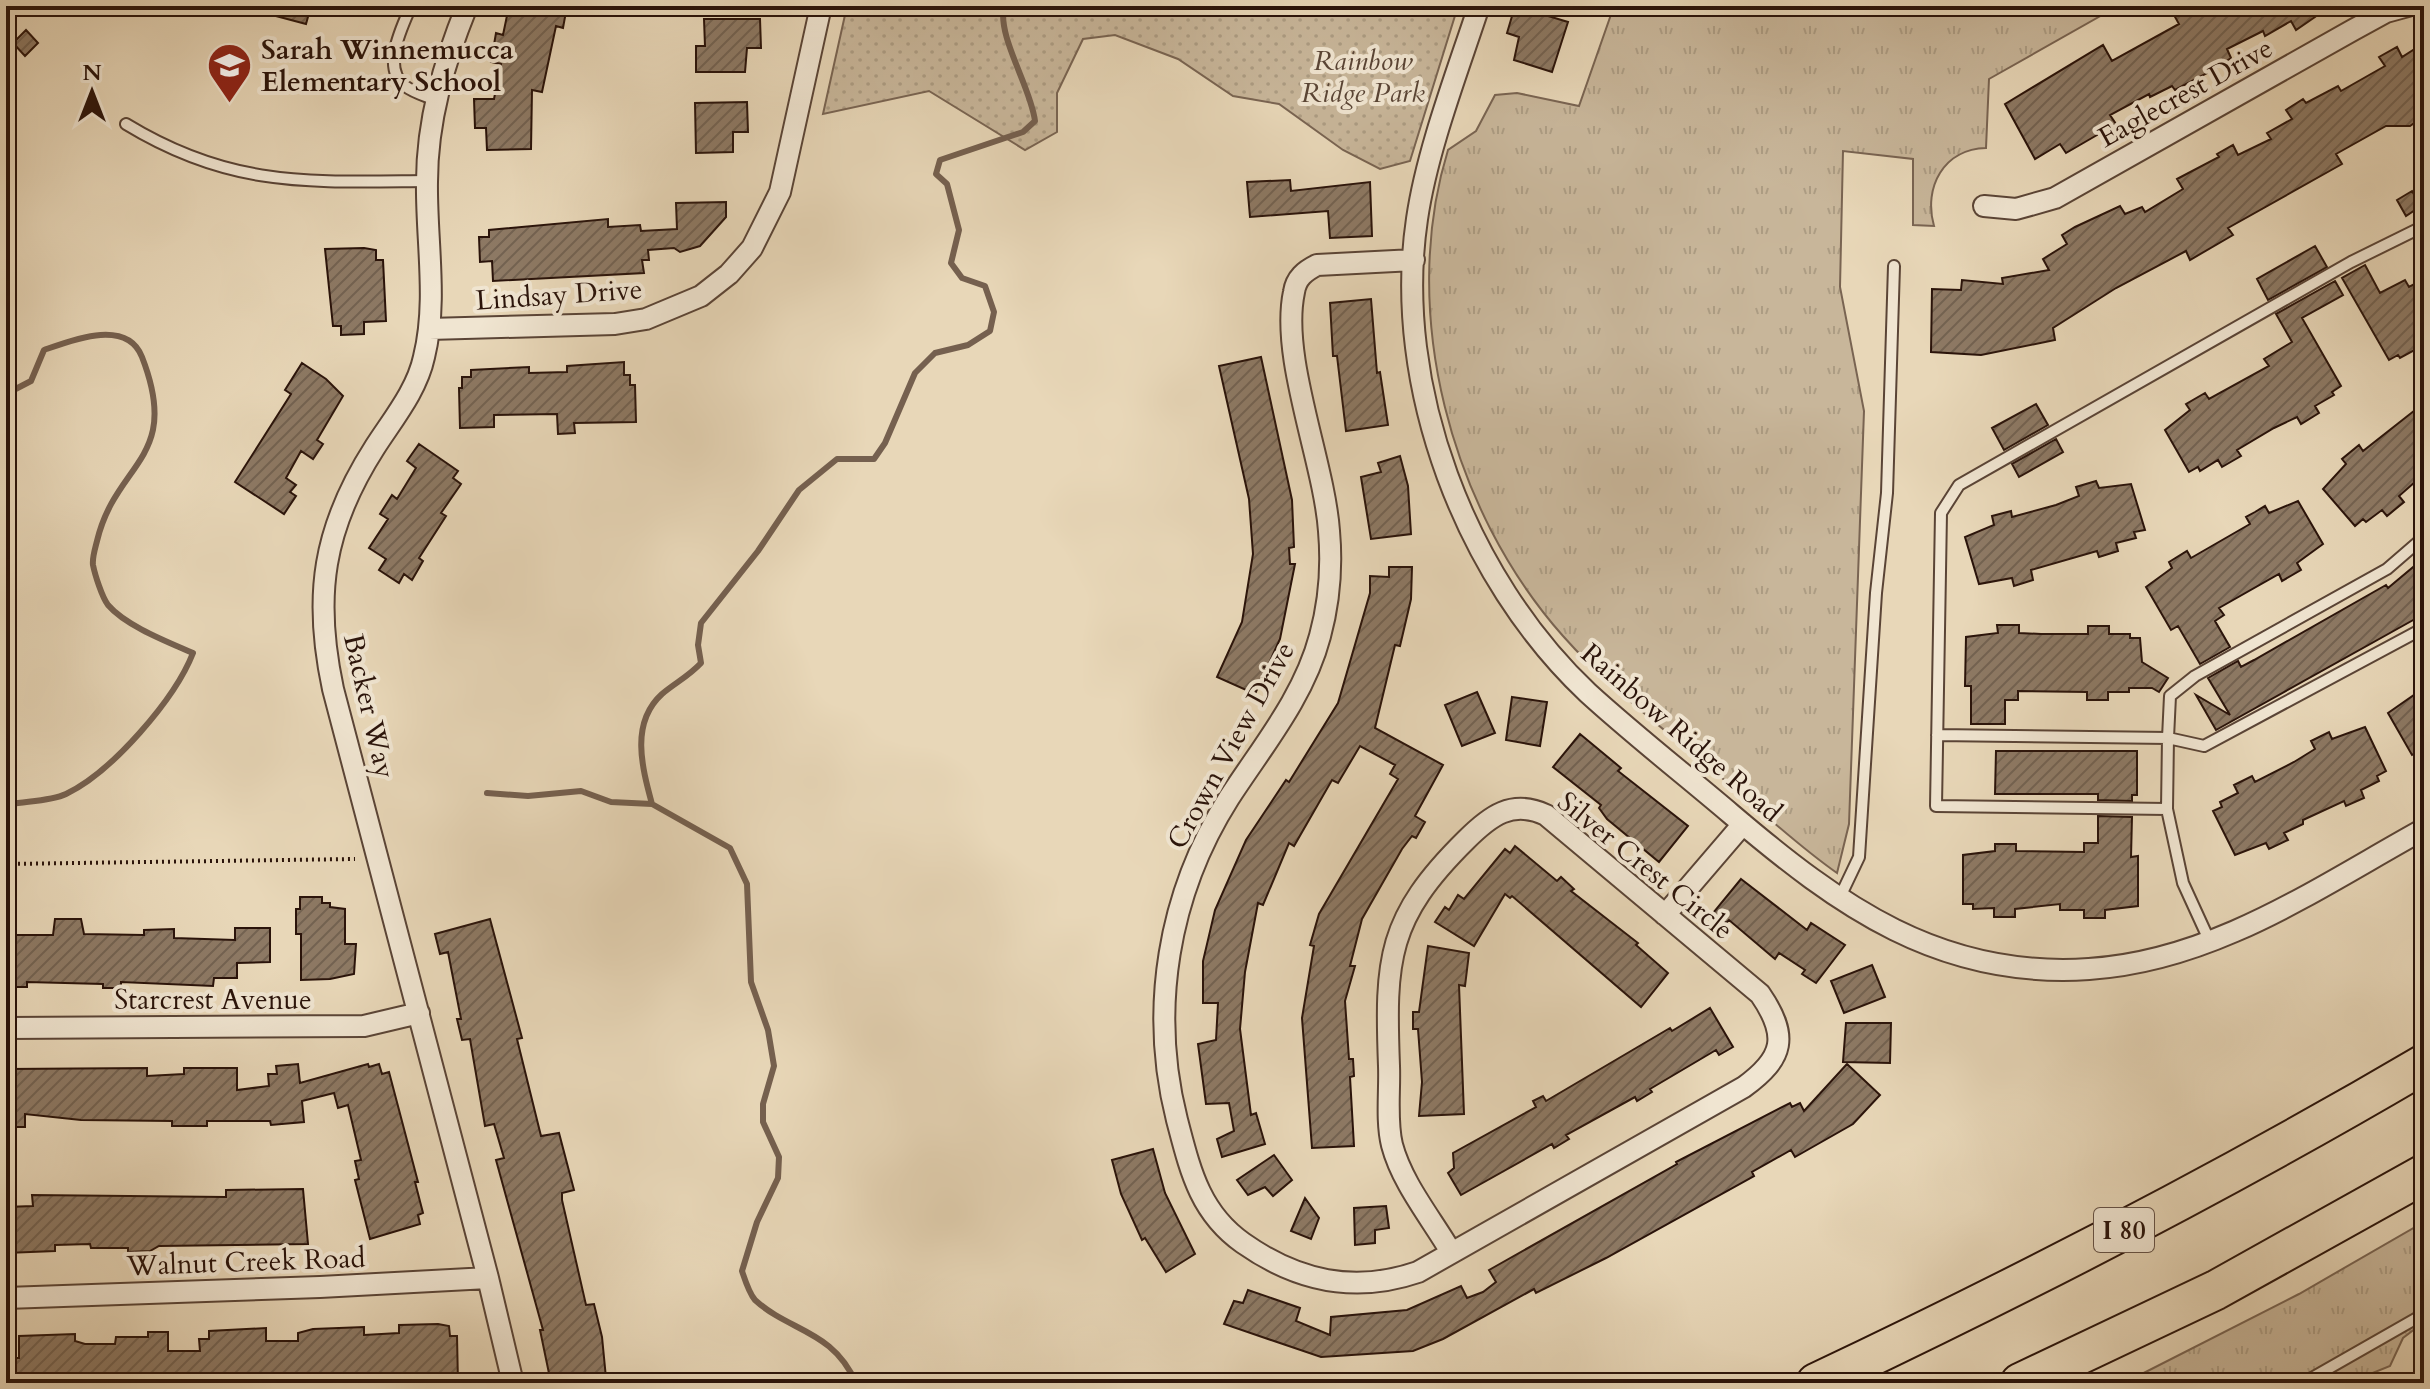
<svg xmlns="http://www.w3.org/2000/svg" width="2430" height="1389" font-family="Cardo,serif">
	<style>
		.grass { fill: url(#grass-tufts); stroke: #796452; stroke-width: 2 }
		.park { fill: url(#park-dots); stroke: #796452; stroke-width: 2 }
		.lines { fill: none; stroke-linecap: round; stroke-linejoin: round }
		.stream { stroke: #75604f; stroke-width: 6 }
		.building { fill: url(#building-hatch); stroke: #2a130a; stroke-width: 2 }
		.service-casing { stroke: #5a4436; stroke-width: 14 }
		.minor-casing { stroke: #5a4436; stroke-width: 24 }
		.motorway-casing { stroke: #2a130a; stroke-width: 42 }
		.path { stroke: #2a130a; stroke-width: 4; stroke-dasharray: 2 4; stroke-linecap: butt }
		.service { stroke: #f0e5d1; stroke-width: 10 }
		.minor { stroke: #f0e5d1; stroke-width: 20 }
		.motorway { stroke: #e8d7b8; stroke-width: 38 }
		.labels { text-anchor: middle; stroke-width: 8; stroke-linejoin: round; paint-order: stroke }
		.shield { fill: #f0e5d1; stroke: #655246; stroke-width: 2 }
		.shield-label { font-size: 26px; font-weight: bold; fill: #2a130a }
		.poi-label { font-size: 28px; font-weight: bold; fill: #2a130a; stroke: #f0e5d1; text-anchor: start }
		.park-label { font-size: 28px; font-style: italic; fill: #594435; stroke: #f0e5d1 }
		.street-label { font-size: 28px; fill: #2a130a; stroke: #f0e5d1 }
	</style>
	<defs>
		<pattern id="grass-tufts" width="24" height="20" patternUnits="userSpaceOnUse" patternTransform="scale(2)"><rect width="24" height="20" fill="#c8b69a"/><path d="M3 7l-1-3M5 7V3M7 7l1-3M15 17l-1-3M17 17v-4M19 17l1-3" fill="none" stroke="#ac9c83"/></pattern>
		<pattern id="park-dots" width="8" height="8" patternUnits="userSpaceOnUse" patternTransform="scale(2)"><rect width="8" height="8" fill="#c8b69a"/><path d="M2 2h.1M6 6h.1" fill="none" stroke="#ac9c83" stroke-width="1.8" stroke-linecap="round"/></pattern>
		<pattern id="building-hatch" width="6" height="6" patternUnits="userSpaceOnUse" patternTransform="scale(2)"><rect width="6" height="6" fill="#8d7964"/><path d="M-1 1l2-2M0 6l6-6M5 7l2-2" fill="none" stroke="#736251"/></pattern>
	</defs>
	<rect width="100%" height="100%" fill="#e8d7b8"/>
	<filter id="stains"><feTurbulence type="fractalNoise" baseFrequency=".0025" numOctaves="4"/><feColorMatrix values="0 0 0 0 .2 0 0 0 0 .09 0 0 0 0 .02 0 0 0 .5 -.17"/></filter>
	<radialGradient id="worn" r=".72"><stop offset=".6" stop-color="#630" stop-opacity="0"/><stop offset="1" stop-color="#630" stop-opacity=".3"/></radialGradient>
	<path class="grass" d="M1614 6H2118L1989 79 1986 148C1944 149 1923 187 1934 226L1913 225V159L1843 151 1840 287 1864 411 1849 824 1837 873C1794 843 1756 806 1716 773 1664 729 1608 687 1563 636 1451 510 1398 312 1448 150L1476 131 1495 95 1517 93 1579 106Z
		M2424 1222V1322L2403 1338 2390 1366 2348 1383H2124L2299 1294Z"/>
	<path class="park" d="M847 6H1458L1410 161 1380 169 1343 150 1279 104 1233 96 1178 59 1115 35 1083 39 1057 93V132L1025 150 929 91 823 114Z"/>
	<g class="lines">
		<path class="stream" d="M1044 6C1056 15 1075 12 1087 6
			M6 394 31 381 44 350C72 340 127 318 142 357 182 460 116 461 97 541 95 549 92 558 93 565 95 575 102 597 108 605 126 626 168 642 193 653 175 699 112 772 66 794 51 801 28 801 11 804
			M487 793 528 796 581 791 611 802 652 804
			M856 1383C833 1330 790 1332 755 1300 749 1293 745 1280 742 1271L757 1222 778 1178 779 1157 763 1122V1104L774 1066 768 1030 751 982 747 884 730 848 652 804C642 767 630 723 662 694 675 683 689 676 701 663L698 645 701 623 758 551 799 490 837 459H874L885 443 915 373 935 353 968 345 990 331 994 312 985 286 962 278 951 263 959 230 947 184 936 174 940 160 1023 132 1035 121C1031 87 997 37 1004 6"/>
	</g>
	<path class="building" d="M258 6H311L306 24 257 11Z
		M509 6H567L563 28 556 26 542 92 532 90 531 149 487 150 486 128H475L474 99H494L501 64 491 62 496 33 503 35Z
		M1515 6 1568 22 1552 72 1514 60 1519 37 1507 33Z
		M2169 6H2316L2310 9 2315 17 2296 30 2291 21 2265 36 2263 31 2227 49 2231 58 2213 70 2175 90 2172 86 2150 97 2149 94 2110 115 2116 124 2066 153 2060 144 2035 159 2005 104 2103 45 2112 61 2179 24Z
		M704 19H760L761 48H747L745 72H696V46H705Z
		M26 30 38 43 25 56 13 43Z
		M2424 43V116L2410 126H2386L2336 154 2342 164 2228 228 2233 235 2190 260 2186 251 2116 288 2053 328 2055 340 1981 355 1931 352 1932 289 1961 290 1962 280 2003 284 2002 278 2049 270 2043 259 2067 244 2062 235 2075 227 2120 206 2125 214 2142 207 2145 212 2183 189 2177 179 2219 157 2217 154 2233 145 2238 155 2271 139 2267 133 2292 119 2286 110 2303 99 2306 103 2338 86 2341 91 2385 66 2379 57 2397 47 2402 57Z
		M747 102 748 132H733V152L696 153 695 103Z
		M1290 180 1291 191 1370 182 1372 236 1330 238 1328 211 1250 217 1247 182Z
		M2412 191 2421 206 2406 216 2397 200Z
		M726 202V217L700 246 680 252 674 248 648 250 649 260H642L644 273 493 281 492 261 480 262 479 237H489V230L608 219V227L640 225 641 231 677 229 676 203Z
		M2315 246 2327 267 2268 300 2257 279Z
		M364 248 376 250V260H383L386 321 364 322V334L341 335V326H333L325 249Z
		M2365 265 2380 293 2405 280 2409 287 2424 279V345L2400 358 2398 355 2389 360 2342 278Z
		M2335 281 2343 295 2302 318 2341 386 2332 392 2334 395 2315 406 2319 413 2301 424 2297 417 2274 428 2237 450 2241 456 2222 467 2218 460 2200 471 2198 467 2189 472 2165 430 2190 410 2186 404 2205 393 2209 399 2269 366 2264 359 2292 342 2276 314Z
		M1371 299 1377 373 1380 372 1388 425 1346 431 1337 356H1333L1330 303Z
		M1261 357 1292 500 1294 547 1289 548 1290 564H1295L1280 639 1255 694 1217 677 1242 622 1253 554 1249 499 1219 366Z
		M624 362V375H630V385H635L636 422 574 423 575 433 558 434 557 414 494 415V427L460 428 459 388H462V377H471V370L529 367V373L567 372V366Z
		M302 363 326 379 343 396 317 440 323 444 313 459 301 451 286 478 296 485 290 492 296 496 284 514 235 482 291 394 285 390Z
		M2424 403V474L2399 496 2404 502 2387 516 2382 510 2366 522 2363 519 2355 526 2323 489 2346 464 2342 459 2359 445 2363 451Z
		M2036 404 2048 425 2004 450 1992 428Z
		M2056 439 2063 452 2019 477 2012 464Z
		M419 444 458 471 453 478 461 484 441 513 446 516 419 558 423 561 412 580 404 574 399 583 379 570 386 559 369 548 388 519 380 514 392 495 397 499 416 468 407 461Z
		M1400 456 1408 486 1411 534 1371 539 1361 477 1381 472 1378 463Z
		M2096 481 2099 488 2131 484 2145 530 2134 532 2136 538 2116 543 2118 551 2099 557 2097 551 2031 570 2033 580 2014 586 2012 578 1979 584 1965 537 1994 525 1992 516 2011 511 2012 517 2056 505 2079 496 2076 487Z
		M2298 501 2323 544 2297 563 2301 570 2282 581 2279 574 2219 608 2224 615 2215 621 2230 647 2200 664 2178 626 2171 630 2146 587 2172 568 2169 562 2187 551 2191 558 2250 524 2246 517 2255 512 2265 506 2269 513Z
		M2424 558V614L2216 730 2196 695 2230 715 2208 678 2238 661 2241 667 2254 660 2386 585 2388 588Z
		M1389 567H1412L1411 599 1400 646 1395 645 1375 728 1443 765 1415 816 1425 822 1416 838 1412 836 1402 849 1362 919 1350 966H1355L1345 1001 1349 1059H1353L1354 1076 1350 1077 1354 1146 1312 1148 1302 1018 1314 946 1310 945 1319 914 1398 779 1390 774 1395 765 1360 746 1338 783 1332 780 1294 846 1289 843 1263 905 1258 903 1245 972 1240 1029 1251 1115 1256 1113 1265 1144 1222 1157 1217 1139 1234 1131 1229 1103 1206 1104 1198 1044 1216 1040 1218 1003H1203V961L1215 910 1246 840 1286 780 1289 782 1338 703 1370 593V576L1389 577Z
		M1997 625H2019V633L2041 634H2088V626H2109V634H2130V638H2140L2142 662 2168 678 2159 692 2152 688H2129V692H2108V700H2087V692L2018 691V700H2005V724H1971V686H1965L1966 637 1998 633Z
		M2424 688V748L2412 755 2388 713Z
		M1477 692 1495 733 1462 746 1445 705Z
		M1512 697 1547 702 1540 746 1506 740Z
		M2365 727 2386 771 2377 776 2379 781 2361 790 2364 798 2346 806 2344 801 2303 820V824L2284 833 2288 840 2269 849 2266 843 2235 855 2213 811 2222 807 2220 802 2238 793 2234 785 2252 776 2255 782 2294 762 2315 749 2311 741 2329 732 2332 739Z
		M1580 734 1621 768 1618 771 1688 826 1659 862 1607 819 1599 808 1601 805 1553 767Z
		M1996 751H2137V795H2132V801L2098 800V794H1995Z
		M2098 816 2132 817 2131 857 2138 856V906L2105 910V918H2084V910H2060V904L2015 909V917H1994V908L1973 909V904H1963V855L1995 851V844H2016V851L2084 852V843H2098Z
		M1515 846 1557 881 1561 877 1574 889 1571 891 1638 943 1636 945 1668 973 1641 1007 1512 896 1510 898 1505 894 1474 946 1435 922 1445 907 1449 910 1458 895 1464 899 1505 849 1510 853Z
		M1741 879 1807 930 1811 923 1845 945 1816 983 1802 974 1805 970 1779 953 1775 959 1729 920 1726 923 1713 913Z
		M300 897H322V903H330V907L345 909V944H356L354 974 330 979 301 980V934H296V909H300Z
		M55 919H81L84 934 144 935V930L174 929V938L235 940V928H270V962L237 963V978H214L213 986 121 982V988H103V984L27 982V987H8L9 935H53Z
		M490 919 522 1038 517 1039 541 1136 559 1133 574 1190 562 1193V1200L586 1305 594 1304 602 1337 606 1378 597 1379 598 1383H551L540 1330H543L496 1160 504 1158 494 1124 485 1126 470 1039 462 1040 457 1019H461L448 952 440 954 435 934Z
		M1428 946 1469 953 1465 986 1459 985 1464 1114 1419 1116 1422 1082 1418 1029H1413V1012H1419Z
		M1872 965 1885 997 1844 1013 1831 981Z
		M1710 1008 1733 1047 1719 1055 1716 1050 1650 1089 1652 1092 1637 1101 1635 1097 1566 1135 1569 1139 1554 1148 1552 1144 1461 1195 1448 1173 1454 1168 1453 1153 1536 1107 1533 1101 1543 1096 1546 1101 1670 1028 1672 1031Z
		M1846 1023H1891L1890 1063 1843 1062Z
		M298 1064 300 1083 368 1064 369 1067 379 1064 382 1074 389 1072 418 1182H415L423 1213 418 1215 420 1224 370 1239 355 1180 359 1179 355 1161 361 1160 348 1105 338 1108 334 1093 302 1101 304 1122 271 1125 270 1121H207V1126H172V1121L81 1120 25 1114V1127H6V1069L147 1068V1076L184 1074V1068H237V1090L269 1086 268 1074H277L276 1066Z
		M1847 1064 1880 1095 1853 1124 1795 1157 1791 1150 1752 1172 1754 1176 1606 1258 1536 1293 1534 1289 1443 1339 1413 1351 1321 1357 1224 1324 1234 1301 1243 1303 1248 1290 1300 1308 1296 1321 1330 1335 1331 1317 1407 1310 1461 1286 1467 1298 1483 1292 1496 1282 1489 1270 1677 1164 1676 1162 1790 1103 1792 1107 1800 1103 1804 1111Z
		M1153 1149 1165 1193 1195 1254 1166 1272 1145 1238 1142 1240 1121 1194 1112 1160Z
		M1274 1155 1292 1180 1273 1196 1265 1187 1248 1195 1237 1180Z
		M303 1189 308 1244 159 1246 150 1251 128 1252V1248H91L90 1244 55 1245V1251L6 1253V1207L33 1206 32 1195 226 1197V1190Z
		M1305 1198 1319 1218 1311 1239 1291 1231Z
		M1386 1206 1389 1228 1375 1230V1243L1355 1245 1354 1208Z
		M438 1324 449 1326 450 1336H457L458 1383 7 1381V1358H19V1336L75 1334V1341L85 1344H115L116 1337H148V1332H168V1351H200L199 1339H209V1331L266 1328V1341H298V1333L313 1329 364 1327V1335L399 1333V1325Z"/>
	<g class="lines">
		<defs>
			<path id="service" d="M411 6C402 27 381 68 405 86 414 93 426 96 436 100
				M126 124C231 188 309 182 427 181
				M1937 735 2168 738 2170 696 2195 676 2387 569 2424 537
				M2167 809 1936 806 1941 513 1959 485 2351 262 2424 226
				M1839 899 1859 857 1876 593 1887 493 1894 266
				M2210 942 2183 883 2167 809 2168 738 2204 746 2424 628
				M2303 1383 2424 1314"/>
			<path id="minor" d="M467 6C444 63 427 120 427 182 426 239 438 301 424 357 417 390 393 419 375 447 323 528 313 596 333 689L488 1278 513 1383
				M1479 6C1457 73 1427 150 1417 219 1392 386 1466 578 1588 693 1634 735 1684 774 1731 814 1839 906 1940 979 2089 969 2214 961 2317 888 2424 829
				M1984 206 2016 209 2055 198 2353 30 2386 12 2408 6
				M1414 260 1317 265C1305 271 1296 278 1294 292 1280 358 1324 461 1329 531 1332 565 1329 603 1320 636 1304 697 1262 747 1229 798 1168 894 1149 1010 1177 1120 1190 1169 1199 1212 1243 1243 1297 1281 1354 1294 1418 1272L1744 1087C1784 1058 1789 1036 1760 994L1546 815C1512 799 1490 816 1466 840 1387 918 1385 959 1389 1066 1390 1090 1386 1121 1392 1145 1402 1183 1431 1218 1451 1252
				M429 329 615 324 646 319 701 296 729 274 752 248 780 192 821 6
				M1665 915 1743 824
				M6 1028 364 1026 419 1013
				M6 1298 320 1287 488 1278"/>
			<path id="motorway" d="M1816 1383C2023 1285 2227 1180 2424 1064
				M2020 1383 2216 1290 2424 1174"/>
		</defs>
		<use href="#service" class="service-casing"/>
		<use href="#minor" class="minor-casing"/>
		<use href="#motorway" class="motorway-casing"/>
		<path class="path" d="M6 864 355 859"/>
		<use href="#service" class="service"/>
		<use href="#minor" class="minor"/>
		<use href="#motorway" class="motorway"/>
	</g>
	<defs>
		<symbol id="school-pin" viewBox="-11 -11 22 30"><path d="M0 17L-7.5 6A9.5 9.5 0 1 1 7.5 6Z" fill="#8f2418" stroke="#f0e5d1"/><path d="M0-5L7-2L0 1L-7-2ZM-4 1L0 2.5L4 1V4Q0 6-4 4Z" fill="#fff"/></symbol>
	</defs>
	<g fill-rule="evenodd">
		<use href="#school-pin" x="204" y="40" width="51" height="69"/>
	</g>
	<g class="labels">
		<rect class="shield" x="2094" y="1208" width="60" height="44" rx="6"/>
		<g class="shield-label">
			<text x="2124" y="1239">I 80</text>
		</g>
		<g class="poi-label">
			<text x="261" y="59">Sarah Winnemucca<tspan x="261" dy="32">Elementary School</tspan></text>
		</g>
		<g class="park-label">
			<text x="1363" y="70">Rainbow<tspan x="1363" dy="32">Ridge Park</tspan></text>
		</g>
		<g class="street-label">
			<text transform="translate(2185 92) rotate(-29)" y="10">Eaglecrest Drive</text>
			<text transform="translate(559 294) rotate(-4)" y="10">Lindsay Drive</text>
			<text transform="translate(370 706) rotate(77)" y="10">Backer Way</text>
			<text transform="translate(1682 732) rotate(41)" y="10">Rainbow Ridge Road</text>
			<text transform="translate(1230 745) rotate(-61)" y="10">Crown View Drive</text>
			<text transform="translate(1646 865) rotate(39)" y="10">Silver Crest Circle</text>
			<text x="213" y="1009">Starcrest Avenue</text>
			<text transform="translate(246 1261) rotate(-2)" y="10">Walnut Creek Road</text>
		</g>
	</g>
	<rect width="2430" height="1389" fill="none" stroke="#e8d7b8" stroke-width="32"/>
	<rect x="8" y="8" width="2414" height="1373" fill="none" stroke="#2a130a" stroke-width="4"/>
	<rect x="16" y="16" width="2398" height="1357" fill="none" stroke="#2a130a" stroke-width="2"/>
	<g transform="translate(92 92)" stroke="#f0e5d1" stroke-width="6" paint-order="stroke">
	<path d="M0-6L14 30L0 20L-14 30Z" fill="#2a130a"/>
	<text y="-12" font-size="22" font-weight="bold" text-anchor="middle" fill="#2a130a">N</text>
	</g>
	<rect width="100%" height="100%" filter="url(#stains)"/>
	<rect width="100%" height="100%" fill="url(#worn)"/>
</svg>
